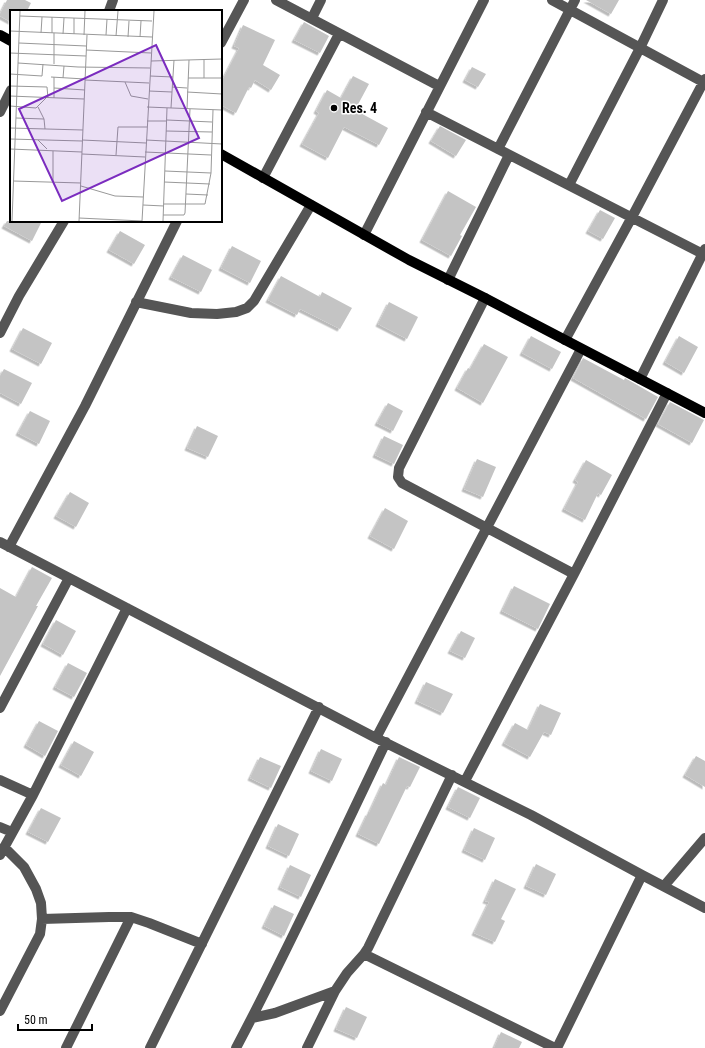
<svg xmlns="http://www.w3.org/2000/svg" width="705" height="1048" font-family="'Roboto Condensed',sans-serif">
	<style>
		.building { fill: #c4c4c4; filter: url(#shadow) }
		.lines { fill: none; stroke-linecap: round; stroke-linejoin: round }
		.minor { stroke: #555; stroke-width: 10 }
		.major { stroke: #000; stroke-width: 10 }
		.poi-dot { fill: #000; stroke: #fff; stroke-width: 1.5 }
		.labels { text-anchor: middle; stroke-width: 3; stroke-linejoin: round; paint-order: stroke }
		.poi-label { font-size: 14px; font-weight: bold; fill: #000; stroke: #fff; text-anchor: start }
		.inset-road { fill: none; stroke: #999; stroke-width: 1 }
		.view { fill: #7b2cbf; fill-opacity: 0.15; stroke: #7b2cbf; stroke-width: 2 }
		.inset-edge { fill: none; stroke: #000; stroke-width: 2 }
	</style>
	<defs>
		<filter id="shadow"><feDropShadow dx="-2.5" dy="2.5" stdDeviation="0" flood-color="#0004"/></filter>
	</defs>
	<rect width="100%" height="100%" fill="#fff"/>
	<path class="building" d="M7 0H25L31 3 27 11H11V22L0 16V14Z
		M586 0H619L611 14Z
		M304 22 329 36 320 53 294 40Z
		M243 25 275 40 263 65 280 75 271 90 255 80 251 88 249 87 236 113 221 105V78L223 79 239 48 234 46Z
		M472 67 486 74 478 87 465 80Z
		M353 76 369 84 355 110 388 128 379 145 344 127 328 158 302 144 319 113 316 111 327 90 341 98Z
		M440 126 466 140 456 156 431 141Z
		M448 191 476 207 460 235 462 236 451 256 422 240Z
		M600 210 615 218 603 239 588 231Z
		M7 221H42L32 241 4 226Z
		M120 231 145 245 134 264 109 250Z
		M232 246 261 261 250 283 221 268Z
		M183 255 212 270 201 292 171 277Z
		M281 276 320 297 322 292 352 308 340 329 300 309 297 315 268 300Z
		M389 302 418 317 407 339 378 324Z
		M23 328 52 343 41 364 12 349Z
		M531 336 561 352 552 369 522 353Z
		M679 336 698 347 684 373 665 362Z
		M484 344 508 357 483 403 457 388 468 368 470 369Z
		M583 358 624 380 625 378 658 397 646 419 573 378Z
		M4 369 32 383 21 404 0 393V376Z
		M670 402 704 420 692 443 658 424Z
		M388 403 403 411 393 431 377 423Z
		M30 411 50 421 39 444 18 433Z
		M197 426 218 436 208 457 187 448Z
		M384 436 403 445 394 464 375 455Z
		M477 459 496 467 483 497 464 489Z
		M586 460 612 475 601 495 598 493 585 520 564 509 578 482 575 480Z
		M70 492 89 503 76 527 56 516Z
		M385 508 408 521 394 549 370 536Z
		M32 567 52 578 36 606H38L0 676V588L16 597Z
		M514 586 550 604 538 629 502 611Z
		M56 620 76 631 63 655 43 644Z
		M461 631 475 638 465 658 450 651Z
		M68 663 87 673 74 697 55 687Z
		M426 682 453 694 443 713 417 701Z
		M540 704 561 713 551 735 544 732 530 757 504 743 515 723 528 730Z
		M39 721 58 731 45 756 26 745Z
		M74 741 94 752 81 776 61 765Z
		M321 749 342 759 332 781 311 771Z
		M696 756 705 761V787L685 775Z
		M260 757 281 766 271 788 250 778Z
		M399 757 420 767 410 787 407 786 379 844 358 834 368 813H369L383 783 386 785Z
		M458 787 480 798 470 818 448 807Z
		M41 808 61 818 48 842 28 832Z
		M278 824 299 834 289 856 268 846Z
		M474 828 495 838 485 860 464 850Z
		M536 864 556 874 546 895 526 886Z
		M290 865 311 875 301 897 280 887Z
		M495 879 516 889 501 919 505 921 495 942 474 933 489 902 485 901Z
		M274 905 294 914 284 936 264 926Z
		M346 1007 367 1017 357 1038 336 1029Z
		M501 1032 522 1042 519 1048H494Z"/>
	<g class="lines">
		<path class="minor" d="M276 0 439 86
			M552 0 705 83
			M109 11 113 0
			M312 18 321 0
			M221 43 244 0
			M0 112 11 90
			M426 112 705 255
			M498 149 575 0
			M263 178 339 34
			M569 185 640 48 663 0
			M364 235 484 0
			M448 280 509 155
			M485 298 399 468 398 477 402 483 574 574
			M136 302 191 313 217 314 236 312 247 308 254 301 311 205
			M0 333 19 296 64 221
			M565 340 632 217 705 79
			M640 379 705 249
			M0 542 376 738 531 815 642 875 705 908
			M9 547 85 406 177 221
			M0 708 69 578
			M376 738 581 349
			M0 780 33 795
			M465 781 574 574 667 393
			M0 827 12 832
			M0 855 33 795 127 608
			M664 886 705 838
			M42 919 109 917H131L149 923 202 944
			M364 954 555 1048
			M0 1011 40 934 42 919 41 903 36 889 24 867 4 847
			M252 1018 275 1013 335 991
			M66 1048 131 917
			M150 1048 319 707
			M236 1048C289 948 337 844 386 742
			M307 1048 335 991 347 973 364 954 368 948 452 775
			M557 1048 642 875"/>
		<path class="major" d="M0 35 11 41
			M221 154 409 260 485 298 705 413"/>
	</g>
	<circle class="poi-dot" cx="334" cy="108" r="4"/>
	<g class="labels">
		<g class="poi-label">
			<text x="342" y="113">Res. 4</text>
		</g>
	</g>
	<g transform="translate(10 10)">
		<rect width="212" height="212" fill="#fff"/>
		<path class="inset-road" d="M10 6 142 11M0 21 142 27M31 23 32 7M42 23V7M53 24 54 8M64 24V8M74 25 75 1M96 25 97 9M106 26 108 1M118 27 119 11M130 27 131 11M9 33 76 36M76 40 141 43M0 43 76 46M141 51 212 49M8 53 68 57 140 58M44 54V23M0 64 32 66 33 54M140 66 163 67M41 67 75 69M44 67V88M53 68 54 56M178 68H212M194 68V49M75 70 139 73M115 72 121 86 138 89M0 76 37 77 38 88M162 77 177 78M44 78 75 80M139 81 162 82M177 82 212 84M0 86 74 89M0 96 26 98 36 88M28 97 34 109 35 119M137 97 212 100M161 98 164 50M177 99 179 50M6 108 34 109M157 110 202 112M137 111H157M0 118 73 120M156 121 202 122M0 129 72 131M28 130 37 139M72 130 136 133M136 130 212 134M0 139 72 142M135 142 201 145M72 144 135 147M106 145 108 117H137M155 161 201 163M3 171 71 173M43 172V141M154 172 200 174M71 176 105 186 133 187M176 184 198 185M154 194H195L201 163 203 100M133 195 154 196M153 205H174L175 203 180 99M69 208 132 211M2 211 10 1M69 211 77 25M132 211 144 1M153 211 157 98"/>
		<path class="view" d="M146 35 189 128 52 191 9 99Z"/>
		<rect width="212" height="212" class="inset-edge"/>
	</g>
	<path d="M18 1024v6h74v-6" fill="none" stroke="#000000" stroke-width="2"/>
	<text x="24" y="1024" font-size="12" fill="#000000" stroke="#ffffff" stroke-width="3" paint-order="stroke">50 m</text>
</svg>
